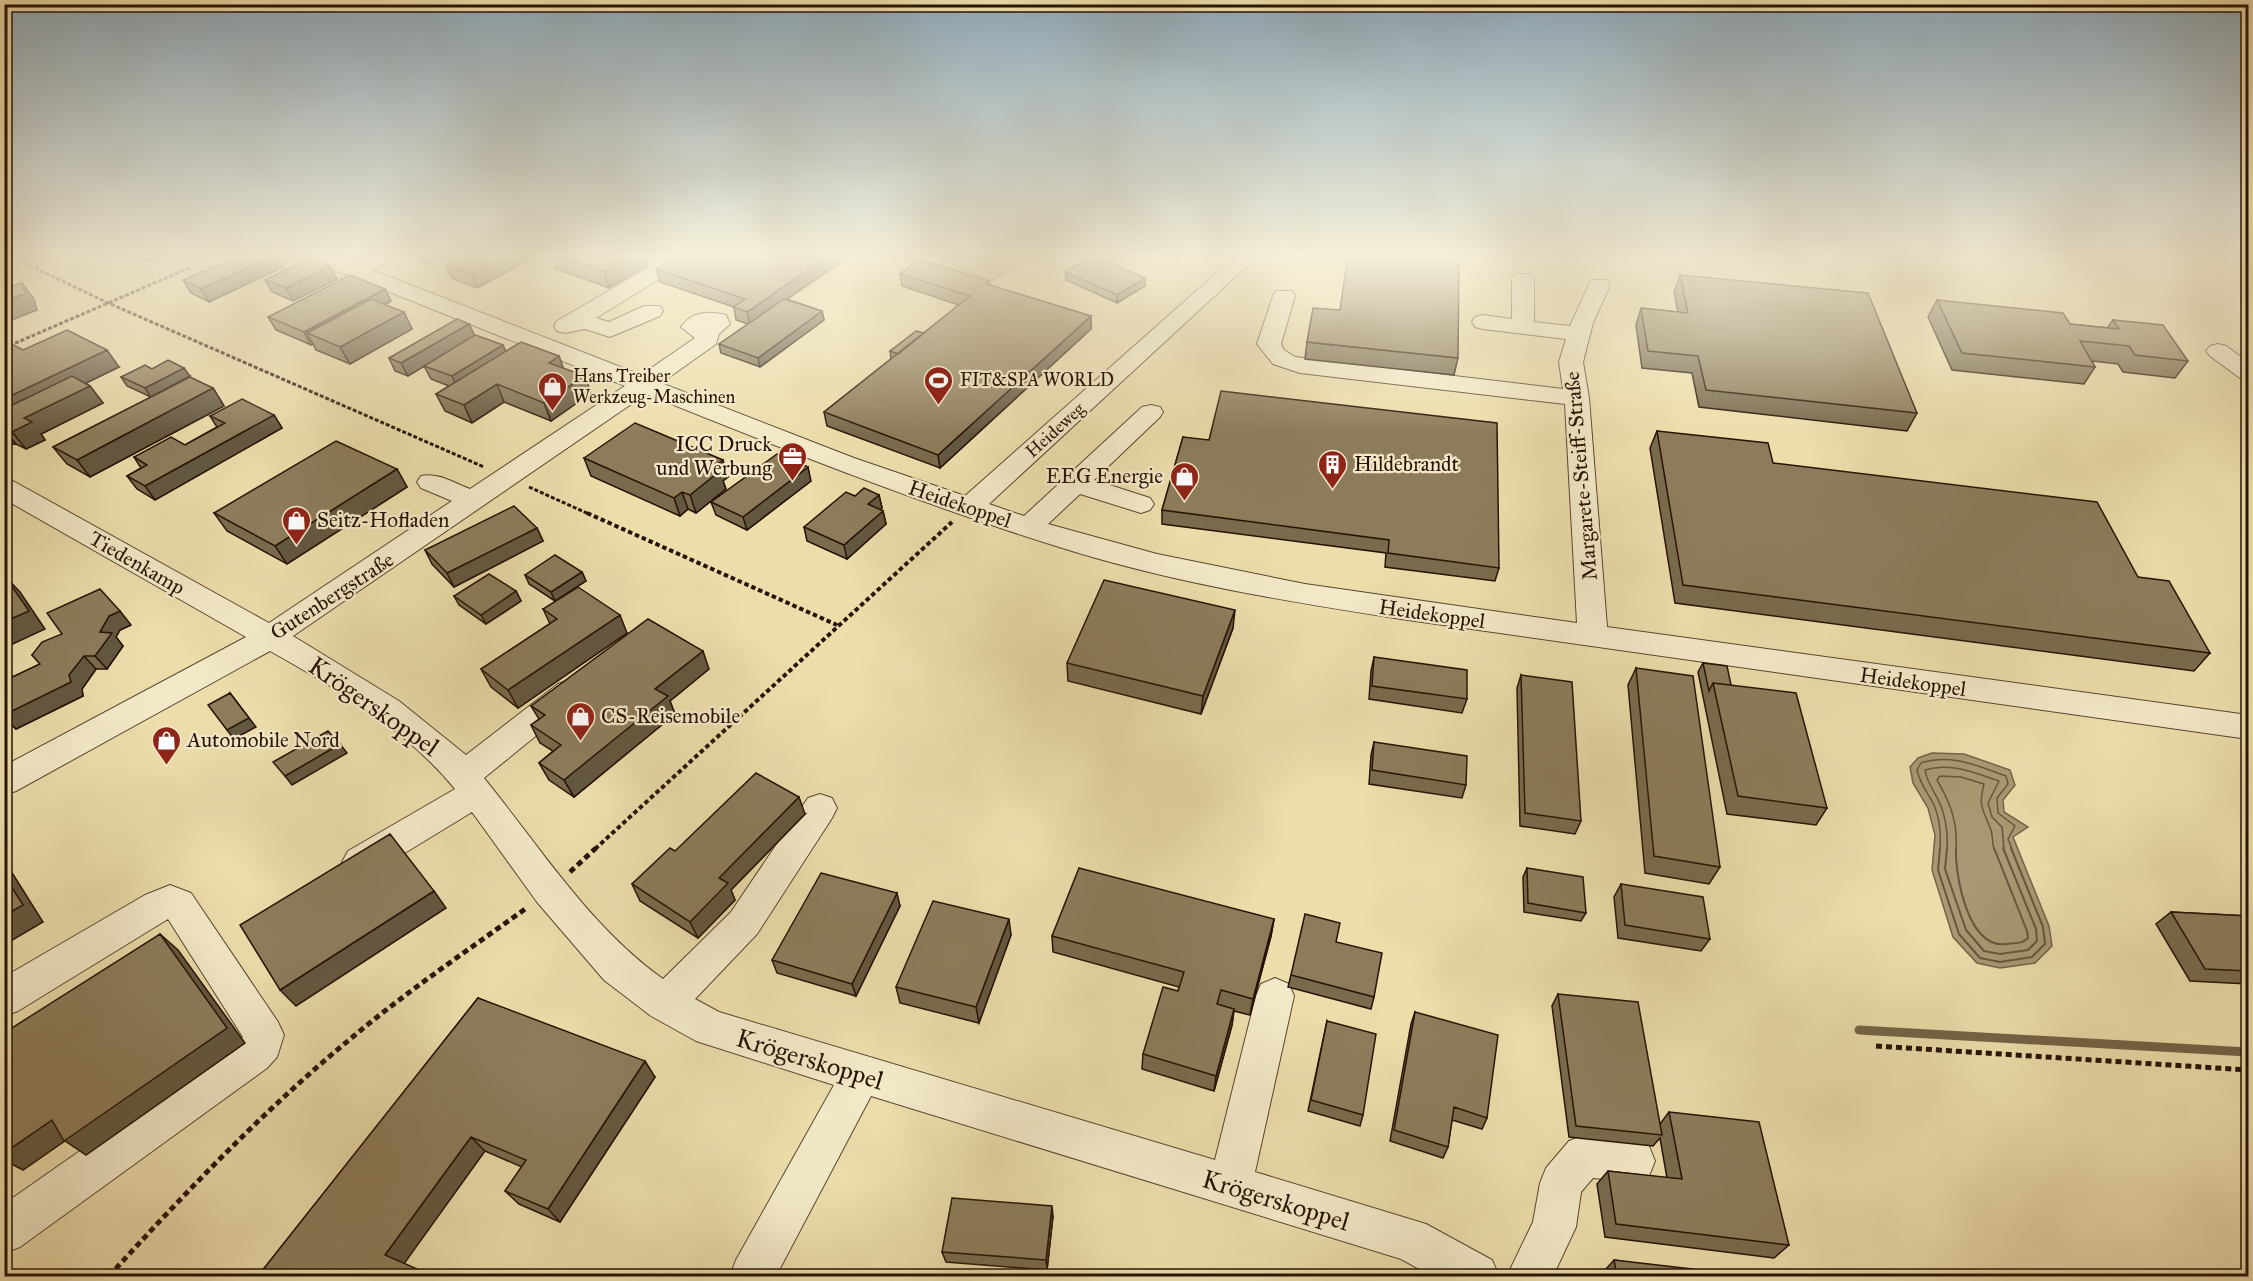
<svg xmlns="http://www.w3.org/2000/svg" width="2253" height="1281" font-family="'IM FELL Great Primer',serif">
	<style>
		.green { fill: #cbbb8f; stroke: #79674a; stroke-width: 1.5 }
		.water { fill: #a99873; stroke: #756347; stroke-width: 1.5 }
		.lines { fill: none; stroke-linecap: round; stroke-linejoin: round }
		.shore-far1 { stroke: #68563c; stroke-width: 1.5 }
		.shore { stroke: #68563c; stroke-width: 2 }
		.stream { stroke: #756347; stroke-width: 9 }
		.minor-casing { stroke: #58462e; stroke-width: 2 }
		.path-far2 { stroke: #271305; stroke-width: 3; stroke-dasharray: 4 2; stroke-linecap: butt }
		.path-far1 { stroke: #271305; stroke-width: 4; stroke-dasharray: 4.5 3; stroke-linecap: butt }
		.path { stroke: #271305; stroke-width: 5; stroke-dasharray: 6 4; stroke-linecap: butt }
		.minor { fill: #f3e9c8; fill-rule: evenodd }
		.wall { fill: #796b4e; stroke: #271305; stroke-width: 1.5 }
		.shaded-wall { fill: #635740; stroke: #271305; stroke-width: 1.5 }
		.building { fill: #8d7c5b; stroke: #271305; stroke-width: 1.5 }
		.labels { text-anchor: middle; stroke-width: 4.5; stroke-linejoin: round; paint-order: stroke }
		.far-poi-label { font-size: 18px; fill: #271305; stroke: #f3e9c8; text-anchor: start }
		.far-street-label { font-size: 18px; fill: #271305; stroke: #f3e9c8 }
		.poi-label { font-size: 21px; fill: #271305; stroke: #f3e9c8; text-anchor: start }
		.street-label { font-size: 21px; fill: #271305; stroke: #f3e9c8 }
		.near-street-label { font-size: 26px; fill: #271305; stroke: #f3e9c8 }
	</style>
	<rect width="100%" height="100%" fill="#ecddab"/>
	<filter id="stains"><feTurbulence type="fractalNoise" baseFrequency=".00333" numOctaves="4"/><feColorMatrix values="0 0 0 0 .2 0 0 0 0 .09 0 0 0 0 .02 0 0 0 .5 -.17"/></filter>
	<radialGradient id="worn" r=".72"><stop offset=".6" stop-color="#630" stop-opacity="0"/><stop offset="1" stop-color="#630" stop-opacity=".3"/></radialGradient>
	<path class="green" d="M932 255H1033L990 281Z"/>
	<path class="water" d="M1932 753 1964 754 2010 770 2015 785 2003 800 2004 812 2028 827 2013 837 2049 926 2052 946 2035 963 2000 968 1977 963 1953 937 1932 870 1935 835 1928 808 1913 783 1910 767 1918 758Z"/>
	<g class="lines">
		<path class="shore-far1" d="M1940 849C1941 835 1940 819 1934 805 1928 793 1920 784 1917 770L1921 763C1951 753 1978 766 2006 776L2008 784 1997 798 1998 813 2015 826 2008 839 2012 849
			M1947 849C1948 835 1946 820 1941 806 1936 793 1927 784 1925 770 1950 762 1975 773 1999 781L1988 803 1992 817 2002 827 2004 849
			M1956 849C1958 823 1950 802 1937 780L1940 776 1961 777 1984 784C1978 807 1983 809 1991 830 1993 836 1992 843 1994 849"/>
		<path class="shore" d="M1940 848 1938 870 1959 934 1980 958 2000 962 2032 957 2045 944 2043 927 2011 848
			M1947 848 1945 869 1966 930 1984 951 2000 954 2028 950 2037 941 2036 929 2003 848
			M1956 848C1955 876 1968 949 2006 944 2014 943 2022 944 2028 938L2027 931 1994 848"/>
		<path class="stream" d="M1859 1030 2248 1052"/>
		<defs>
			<path id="minor" d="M204 255H235C229 264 209 268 199 265L195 261Z
				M304 255H333L353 263 369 255H395L392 259 372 270 641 375 695 338 681 327C692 311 708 311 726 315L730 324 719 334 716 344 661 383 854 458 965 496 1237 255H1259L989 504 1024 516 1142 407 1151 405 1160 407 1163 412 1160 417 1094 480 1150 498 1154 504 1150 510 1141 513 1080 494 1048 524 1157 554 1305 584 1577 623 1565 404 1300 373 1273 364 1257 344 1273 296 1276 291H1292L1295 296 1281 344 1284 350 1295 357 1563 389 1559 362 1566 339 1483 329 1475 327 1472 322 1475 317 1483 315 1512 319V279L1515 274H1531L1534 279V322L1570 326 1591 280H1607L1610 285 1593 323 1583 362 1589 398 1607 627 2248 715V739L1401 619C1285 601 1168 582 1056 546 918 503 781 448 646 394L293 636 399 701 466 755 558 684 569 680 580 684 585 692 580 700 484 778C540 847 590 927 663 979L731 912 808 798 820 794 832 798 837 808 832 818 757 934 695 999 719 1012 1215 1160 1256 996 1261 984 1275 978 1289 984 1294 996 1255 1172 1426 1224 1492 1260 1499 1276H1432L1401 1259 871 1096 776 1276H730L736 1260 834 1085 696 1041 651 1016 604 980 537 902 472 812 372 873 360 877 348 873 342 862 348 851 455 789C407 730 336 688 270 651L16 791 4 795V766L246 637 4 499V479L13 481 269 623 452 501 421 488 417 482 421 476C438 472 454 483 470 489L625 386 307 259Z
				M670 255H688L690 258 687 262 596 318 609 322 644 306H660L663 311 660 316 610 337 585 329 565 333 557 331 554 326 557 321Z
				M2218 344 2226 346 2248 362V380L2240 378 2210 356 2206 351 2210 346Z
				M170 885 191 893 278 1022 284 1035 277 1057 267 1068 20 1247 4 1253V1204L243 1037 168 919 18 1011 4 1016V977L145 895Z
				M1584 1135 1634 1140 1649 1146 1655 1161 1649 1176 1634 1182 1593 1178 1581 1192 1576 1227 1553 1276H1507L1533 1222 1540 1183 1546 1168 1569 1141Z"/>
		</defs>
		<use href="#minor" class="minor-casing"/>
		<path class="path-far2" d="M8 255 106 302 484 467
			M4 348 189 268
			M529 487 591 515"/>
		<path class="path-far1" d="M587 513 837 625
			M595 849 952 522"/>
		<path class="path" d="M570 872 596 848
			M1876 1046 2248 1070
			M109 1276C185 1193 262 1112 349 1040 406 992 468 950 528 907"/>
		<use href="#minor" class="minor"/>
	</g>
	<path class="wall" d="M130 255H163L146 262Z
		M404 255H447L427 265Z
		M465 255H537L477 288 451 278 446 265Z
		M551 255H644L647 266 609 288 556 269Z
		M680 255H851L787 299 822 311 824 320 760 367 721 353 719 344 748 324 736 320 734 307 660 282 656 269Z
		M283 267 209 302 191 293 183 280Z
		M1065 272 1145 286 1117 303 1066 280Z
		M900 274 989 281 990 285 1091 316V329L940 468 827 426 824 412 891 359 890 351 924 333 959 305 902 286Z
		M1680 275 1917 413 1907 431 1699 407 1692 373 1642 368 1636 325 1641 308 1678 312 1674 292Z
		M337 279 293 301 272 292 265 280Z
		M385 289 391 301 385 305 404 312 412 329 350 364 316 350 313 344 311 345 276 330 268 317Z
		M1937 300 2070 324 2107 328 2113 320 2188 361 2175 378 2123 372 2118 364 2092 361 2095 367 2084 384 1952 370 1928 317Z
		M469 324 474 335 503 345 506 352 559 356 563 368 591 393 551 421 504 402 472 423 445 411 436 394 449 386 431 379 424 366 408 376 395 371 389 358Z
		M1307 342 1458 358 1454 375 1305 359Z
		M4 348 23 350 119 367 86 383 90 386 103 403 41 434 45 440 26 449 16 444 8 445 4 441Z
		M152 369 190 376 169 388H213L224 406 90 477 67 464 53 447 151 397 127 386 121 377Z
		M274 415 282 428 155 500 137 489 127 476 141 468 134 457 185 445 217 427 210 416Z
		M1657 431 1773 463 2138 577 2210 653 2194 671 1675 603 1650 448Z
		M1183 437 1499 568 1495 581 1385 567 1386 553 1162 524V510Z
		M584 458 728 477 723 481 726 489 696 513 688 509 680 516 591 476Z
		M397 469 407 487 287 564 227 531 214 513Z
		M811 481 747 530 716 515 711 502Z
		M879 495 882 508 880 509 883 511 886 524 847 559 807 541 804 527 855 496Z
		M537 528 543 541 454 587 432 564 425 550Z
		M582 572 586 581 555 601 529 584 525 575Z
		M516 591 521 601 486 624 459 605 454 596Z
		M543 609 627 633 518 708 491 687 481 669 550 624Z
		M131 625 120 630 116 637 123 646 107 669H96L82 689 83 696 16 729 4 717V664L13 677 40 664 32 655Z
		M1233 628 1201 714 1068 681 1067 663Z
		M1374 657 1467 699 1462 713 1369 699 1371 671Z
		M1703 663 1731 685 1827 808 1816 825 1727 814 1698 672Z
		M1636 668 1720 867 1709 884 1645 873 1628 685Z
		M709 669 670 701 675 714 574 797 549 780 539 763 553 751 540 743 531 725 539 719 531 706Z
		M1521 675 1581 821 1575 834 1520 826 1517 688Z
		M1374 742 1466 785 1462 798 1369 784 1371 755Z
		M805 814 731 890 735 900 698 938 640 901 632 884 675 851Z
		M1527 868 1586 913 1581 921 1524 912 1523 877Z
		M1621 884 1710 939 1701 951 1618 938 1614 897Z
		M900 906 856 996 777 973 772 960Z
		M2171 912 2248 916V984L2190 981 2156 924Z
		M1274 919 1271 936 1250 1015 1234 1011 1232 1025 1214 1091 1142 1069 1143 1054 1178 991 1179 987 1053 952 1052 936Z
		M1011 935 979 1023 900 1003 896 987Z
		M1336 942 1374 997 1371 1009 1288 987 1291 975Z
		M1558 994 1660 1124 1669 1112 1789 1245 1774 1258 1605 1237 1597 1184 1608 1171 1667 1178 1660 1138 1653 1146 1569 1137 1552 1006Z
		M478 998 655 1077 560 1222 519 1204 505 1191 522 1167 485 1151 258 1276Z
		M1415 1012 1487 1118 1482 1129 1452 1120 1448 1147 1443 1158 1390 1141 1411 1024Z
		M1327 1021 1363 1115 1360 1126 1308 1111Z
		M1053 1216 1047 1270 946 1262 942 1252Z
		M1614 1260 1719 1276H1607L1606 1269Z"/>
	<path class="shaded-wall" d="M141 255H163L146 262Z
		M276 255 283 267 209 302 201 289Z
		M423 255H447L427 265Z
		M509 255H537L477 288 472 275Z
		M633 255H644L647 266 609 288 604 272Z
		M830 255H851L750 325 747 312Z
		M330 266 337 279 293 301 286 288Z
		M1145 278V286L1117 303V295Z
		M22 283 34 299 37 310 4 323V301Z
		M385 289 391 301 321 339 307 333 313 344 311 345 304 332Z
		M822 311 824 320 760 367 758 358Z
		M404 312 412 329 350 364 340 347Z
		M1091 316V329L940 468 938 455Z
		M469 324 475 336 408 376 401 363Z
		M503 345 508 358 458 390 452 376Z
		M107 350 119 367 12 419 4 410V399Z
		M559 356 565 373 549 363Z
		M184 368 190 376 151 397 145 388Z
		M585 376 591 393 551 421 544 403Z
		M497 384 504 402 472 423 464 405Z
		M90 386 103 403 41 434 45 440 26 449 12 432 24 418Z
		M213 388 224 406 90 477 77 460Z
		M274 415 282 428 155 500 145 486Z
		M4 429 16 444 8 445 4 441Z
		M723 460 728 477 723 481 726 489 696 513 690 495 712 468Z
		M808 467 811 481 747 530 743 517Z
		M397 469 407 487 287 564 275 546Z
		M682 492 688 509 680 516 674 498Z
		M879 495 882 508 871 518 868 504Z
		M883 511 886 524 847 559 844 545Z
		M537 528 543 541 454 587 447 573Z
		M582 572 586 581 555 601 551 592Z
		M4 575 20 592 45 629 4 648Z
		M516 591 521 601 486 624 481 615Z
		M1235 610 1233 628 1201 714 1203 696Z
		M120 611 131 625 120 630 116 637 123 646 107 669 95 656 100 632 109 616Z
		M620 615 627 633 518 708 508 690Z
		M703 651 709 669 670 701 675 714 574 797 564 780 655 689Z
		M84 656 96 669 82 689 83 696 16 729 4 717V715Z
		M4 664 22 692 4 701Z
		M230 693 256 727 234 739 227 730Z
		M340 744 347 753 292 785 285 776Z
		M799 797 805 814 731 890 735 900 698 938 690 922 719 878Z
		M4 860 43 922 4 945Z
		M434 891 446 908 296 1006 280 990Z
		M897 893 900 906 856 996 852 984Z
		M1009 919 1011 935 979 1023 976 1007Z
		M1274 919 1271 936 1250 1015 1253 999Z
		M160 934 178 950 245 1043 86 1155 65 1141 23 1170 4 1160V1153L52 1120Z
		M1234 1009 1232 1025 1214 1091 1216 1076Z
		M645 1061 655 1077 560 1222 548 1209Z
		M471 1137 485 1151 401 1268 385 1255Z
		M1052 1206 1053 1216 1047 1270 1046 1260Z"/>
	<path class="building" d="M240 255H276L201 289 183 280Z
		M465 255H509L472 275 446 265Z
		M558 255H633L604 272Z
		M680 255H830L747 312 733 307 745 299 656 269Z
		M1094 255 1145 278 1117 295 1065 272Z
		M1348 255H1459L1458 358 1307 342 1313 308 1340 310Z
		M310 258 330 266 286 288 265 280Z
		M919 259 989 281 986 284 1091 316 938 455 824 412 970 296 900 274Z
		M350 275 385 289 304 332 268 317Z
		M1680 275 1868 293 1917 413 1706 390 1698 356 1648 351 1641 308 1688 313Z
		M22 283 25 294 4 301V288Z
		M371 299 404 312 340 347 307 333Z
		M784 299 822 311 758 358 719 344Z
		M1937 300 2063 313 2070 324 2119 329 2113 320 2163 325 2188 361 2135 355 2129 346 2080 341 2095 367 1962 353Z
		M457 319 469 324 401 363 389 358Z
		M67 330 107 350 4 399V348L12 344 23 350Z
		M916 331 924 333 898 354 890 351Z
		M475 335 503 345 452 376 424 366Z
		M521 342 559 356 549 363 585 376 544 403 497 384 464 405 436 394Z
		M168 360 184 368 145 388 121 377 145 365 152 369Z
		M72 376 90 386 24 418 32 422 12 432 4 427V409Z
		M190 377 213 388 77 460 53 447Z
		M1221 391 1497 423 1499 568 1388 553 1389 540 1162 510 1183 437 1209 440Z
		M242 399 274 415 145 486 127 476 147 465 134 457 171 437 185 445 225 423 210 416Z
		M635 423 723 460 712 468 720 471 690 495 682 492 674 498 584 458Z
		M1657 431 1768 443 1773 463 2097 502 2138 577 2169 581 2210 653 1683 585Z
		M336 441 397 469 275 546 214 513Z
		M777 454 808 467 743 517 711 502Z
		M864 488 879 495 868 504 883 511 844 545 804 527 846 492 855 496Z
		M514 506 537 528 447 573 425 550Z
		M555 555 582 572 551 592 525 575Z
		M489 574 516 591 481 615 454 596Z
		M4 575 29 611 4 622Z
		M1104 580 1235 610 1203 696 1067 663Z
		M578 587 620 615 508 690 481 669 557 619 543 609Z
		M100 589 120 611 109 616 100 632 112 633 95 656H84L69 675 71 682 4 715V681L40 664 32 655 42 642 62 634 47 613Z
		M648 619 703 651 655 689 668 696 564 780 539 763 561 745 531 725 545 715 531 706Z
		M1374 657 1467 670V699L1372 686Z
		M1703 663 1727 666 1731 685 1713 683 1709 691Z
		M1636 668 1693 676 1720 867 1654 856Z
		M1521 675 1572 682 1581 821 1525 813Z
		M1713 683 1796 693 1827 808 1738 796Z
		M230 693 249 718 227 730 208 705Z
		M328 731 340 744 285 776 273 762Z
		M1374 742 1467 756 1466 785 1372 770Z
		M756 773 799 797 719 878 728 883 690 922 632 884 670 848 675 851Z
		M390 834 434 891 280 990 240 925Z
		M1079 868 1274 919 1253 999 1221 990 1217 1004 1234 1009 1216 1076 1143 1054 1163 987 1178 991 1184 972 1052 936Z
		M1527 868 1583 877 1586 913 1528 903Z
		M821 873 897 893 852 984 772 960Z
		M4 875 23 905 4 916Z
		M1621 884 1703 897 1710 939 1625 925Z
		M933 901 1009 919 976 1007 896 987Z
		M2171 912 2248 916V971L2205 969Z
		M1305 914 1340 923 1336 942 1382 953 1374 997 1291 975Z
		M160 934 227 1028 64 1141 52 1120 4 1153V1033Z
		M1558 994 1638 1002 1662 1135 1576 1126Z
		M478 998 645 1061 548 1209 505 1191 526 1160 471 1137 385 1255 433 1276H258Z
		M1415 1012 1498 1035 1487 1118 1454 1107 1448 1147 1394 1130Z
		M1327 1021 1376 1034 1363 1115 1311 1100Z
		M1669 1112 1759 1122 1789 1245 1616 1224 1608 1171 1682 1179Z
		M952 1198 1052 1206 1046 1260 942 1252Z
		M1614 1260 1718 1272 1719 1276H1617Z"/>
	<linearGradient id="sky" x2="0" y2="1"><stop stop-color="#8fa9b9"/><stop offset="0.59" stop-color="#f6f0d9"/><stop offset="1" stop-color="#f6f0d9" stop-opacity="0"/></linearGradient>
	<rect width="2253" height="434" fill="url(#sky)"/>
	<defs>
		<symbol id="stadium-pin" viewBox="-11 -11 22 30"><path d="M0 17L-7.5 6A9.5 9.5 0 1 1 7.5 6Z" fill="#8f2418" stroke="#f3e9c8"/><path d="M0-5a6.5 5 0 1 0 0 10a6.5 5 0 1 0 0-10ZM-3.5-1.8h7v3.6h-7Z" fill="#fff"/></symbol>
		<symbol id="shop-pin" viewBox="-11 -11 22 30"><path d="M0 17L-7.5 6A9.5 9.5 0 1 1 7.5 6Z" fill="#8f2418" stroke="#f3e9c8"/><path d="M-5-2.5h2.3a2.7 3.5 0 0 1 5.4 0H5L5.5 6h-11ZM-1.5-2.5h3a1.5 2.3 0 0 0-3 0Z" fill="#fff"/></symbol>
		<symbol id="office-pin" viewBox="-11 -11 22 30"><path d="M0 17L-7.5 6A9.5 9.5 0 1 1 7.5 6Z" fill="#8f2418" stroke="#f3e9c8"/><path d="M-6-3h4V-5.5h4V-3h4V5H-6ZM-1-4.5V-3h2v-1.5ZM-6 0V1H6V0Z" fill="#fff"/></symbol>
		<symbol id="building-pin" viewBox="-11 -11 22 30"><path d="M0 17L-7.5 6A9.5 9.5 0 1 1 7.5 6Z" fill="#8f2418" stroke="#f3e9c8"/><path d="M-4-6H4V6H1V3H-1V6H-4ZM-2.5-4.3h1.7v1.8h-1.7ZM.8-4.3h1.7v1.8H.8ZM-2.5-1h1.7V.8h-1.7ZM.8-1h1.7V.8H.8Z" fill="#fff"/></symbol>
	</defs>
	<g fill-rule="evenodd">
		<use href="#stadium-pin" x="922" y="364" width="33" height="45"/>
		<use href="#shop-pin" x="536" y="370" width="33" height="45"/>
		<use href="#office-pin" x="776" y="440" width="33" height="45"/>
		<use href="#building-pin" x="1316" y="448" width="33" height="45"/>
		<use href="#shop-pin" x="1168" y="460" width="33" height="45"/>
		<use href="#shop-pin" x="280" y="504" width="33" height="45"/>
		<use href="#shop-pin" x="564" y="700" width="33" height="45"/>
		<use href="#shop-pin" x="150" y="724" width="33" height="45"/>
	</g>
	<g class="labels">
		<g class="far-poi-label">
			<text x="573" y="382">Hans Treiber<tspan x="573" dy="21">Werkzeug-Maschinen</tspan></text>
			<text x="960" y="386">FIT&amp;SPA WORLD</text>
		</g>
		<g class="far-street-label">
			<text transform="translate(1055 430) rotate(-42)" y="6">Heideweg</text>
		</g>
		<g class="poi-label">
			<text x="772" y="451" text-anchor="end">ICC Druck<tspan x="772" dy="24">und Werbung</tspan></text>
			<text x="1354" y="471">Hildebrandt</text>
			<text x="1163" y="483" text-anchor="end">EEG Energie</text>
			<text x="317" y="527">Seitz-Hofladen</text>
			<text x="601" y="723">CS-Reisemobile</text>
			<text x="187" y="747">Automobile Nord</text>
		</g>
		<g class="street-label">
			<text transform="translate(1581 476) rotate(-95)" y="7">Margarete-Steiff-Straße</text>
			<text transform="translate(960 504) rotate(19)" y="7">Heidekoppel</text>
			<text transform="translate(137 563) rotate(30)" y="7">Tiedenkamp</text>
			<text transform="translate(332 596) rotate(-33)" y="7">Gutenbergstraße</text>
			<text transform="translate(1432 614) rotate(8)" y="7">Heidekoppel</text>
			<text transform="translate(1913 682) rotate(8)" y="7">Heidekoppel</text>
		</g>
		<g class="near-street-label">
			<text transform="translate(374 706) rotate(35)" y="9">Krögerskoppel</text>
			<text transform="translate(810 1059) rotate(17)" y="9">Krögerskoppel</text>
			<text transform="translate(1276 1200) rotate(17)" y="9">Krögerskoppel</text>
		</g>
	</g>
	<rect width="2253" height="1281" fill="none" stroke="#ecddab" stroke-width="24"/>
	<rect x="6" y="6" width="2241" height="1269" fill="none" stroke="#271305" stroke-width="3"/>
	<rect x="12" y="12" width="2229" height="1257" fill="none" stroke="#271305" stroke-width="1.5"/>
	<rect width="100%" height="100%" filter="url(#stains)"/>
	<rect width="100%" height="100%" fill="url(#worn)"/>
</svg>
